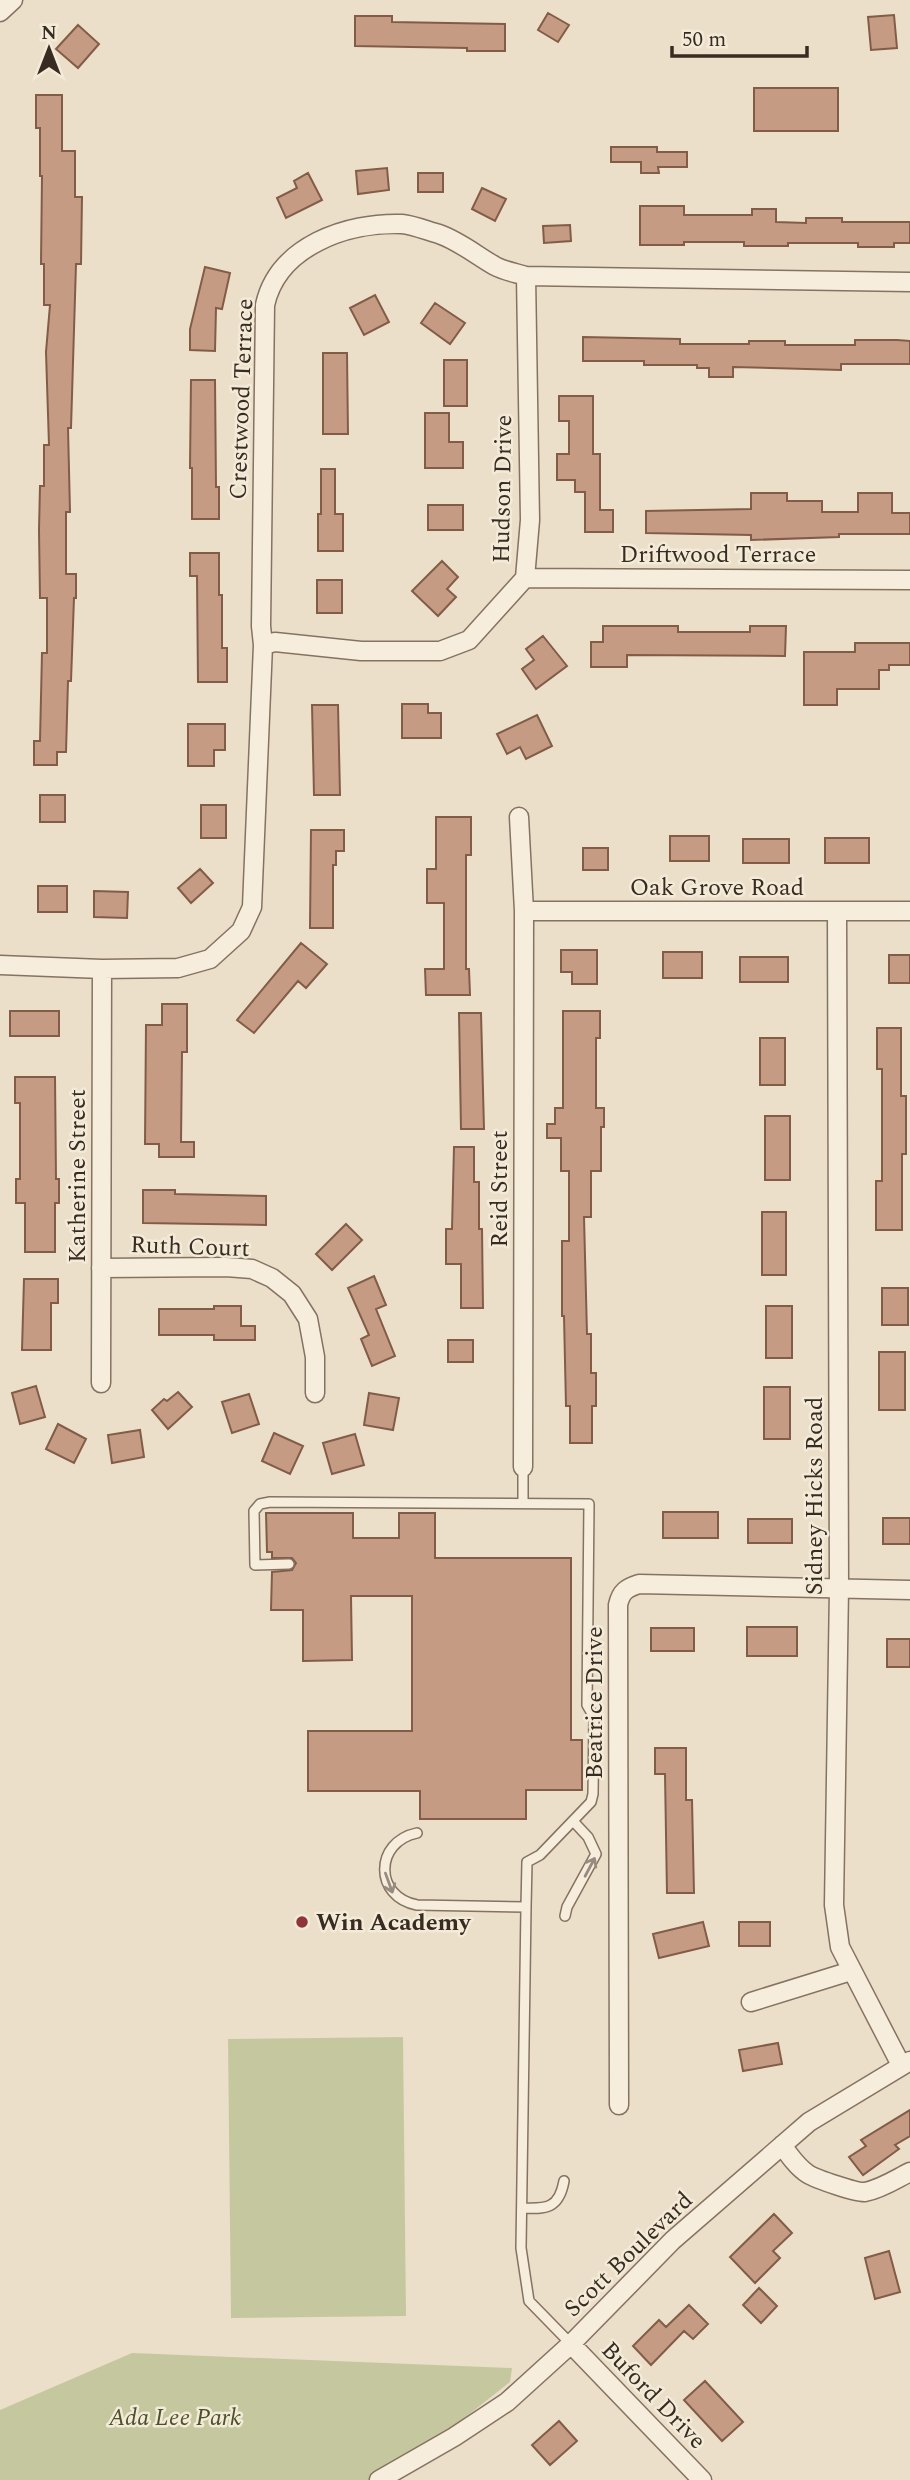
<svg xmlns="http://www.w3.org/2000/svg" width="910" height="2480" font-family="Spectral,serif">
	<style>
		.green { fill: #c5c89e }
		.building { fill: #c59c83; stroke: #835c48; stroke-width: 2 }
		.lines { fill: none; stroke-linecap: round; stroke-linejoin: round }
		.service-casing { stroke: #867260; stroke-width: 12 }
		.minor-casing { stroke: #867260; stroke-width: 21 }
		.service { stroke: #f6eddc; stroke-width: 9 }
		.minor { stroke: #f6eddc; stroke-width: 18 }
		.oneway { stroke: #978c7f }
		.poi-dot { fill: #8f353a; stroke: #f3ead8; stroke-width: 2.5 }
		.labels { text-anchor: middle; stroke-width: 5; stroke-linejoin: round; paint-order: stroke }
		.street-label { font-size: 24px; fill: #382b22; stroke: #f3ead8 }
		.poi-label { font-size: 24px; font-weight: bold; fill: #382b22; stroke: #f3ead8; text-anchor: start }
		.park-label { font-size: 24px; font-style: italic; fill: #4a522a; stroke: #f3ead8 }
	</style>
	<rect width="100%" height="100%" fill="#ebdfca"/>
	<path class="green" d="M403 2037 406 2316 231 2318 228 2039Z
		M132 2353 512 2368 510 2382 443 2435 379 2477 369 2480H0V2410Z"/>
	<path class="building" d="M548 13 569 25 558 42 538 30Z
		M894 15 897 48 871 50 868 17Z
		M355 16H392V22L505 24V51H467V48L355 46Z
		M78 25 99 44 78 68 56 49Z
		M754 88H838V131H754Z
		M36 95H62V151H75V197H82L81 264H76L71 428H68L70 512H66V574H76V598H74L71 681H68L66 752H57V765H34V741H40L42 653H47V598H40L39 530 40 486H44V445H49L46 352 50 305H44V264H41L42 176H40V128H36Z
		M611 147H657V152H687V167H658L659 173H641V162H611Z
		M387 168 389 190 358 194 356 171Z
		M308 173 322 200 286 218 277 198 297 188 294 181Z
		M418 173H443V192H418Z
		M482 188 506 199 495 221 472 209Z
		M640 206H684V215H752V209H776V222L806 223V218H842V222H910V243H894V247H858V243H788V246H744V242H684V245H640Z
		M570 225 571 241 544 243 543 226Z
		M205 267 230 273 222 309 216 308 215 351 190 350V329Z
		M375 295 389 322 364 335 350 308Z
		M435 303 465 323 450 344 421 323Z
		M583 337 680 339V344H749V341H785V345H855V340H897L910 341V364H841V370L733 367V377H709V368H697V365H644V361H583Z
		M323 353H347L348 434H323Z
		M444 360H467V406H444Z
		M191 380H215L216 487H219V519H192V468H190Z
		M559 396H593V454H600V510H613V532H585V492H575V480H557V454H569V421H559Z
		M425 413H449V442H463V468H425Z
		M321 469H335V514H343V551H318V514H321Z
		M751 493H787V501H822V512H858V493H892V513H910V534H839V537L751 540V535L646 533V511L751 509Z
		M428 505H463V530H428Z
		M190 553H219V595H222V648H227V682H198L197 576H190Z
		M442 561 458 577 447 589 456 597 438 616 412 591Z
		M317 580H342V613H317Z
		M603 626H678V632H750V626H786L785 656 627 655V667H591V642H603Z
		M543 636 567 666 536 689 522 669 534 660 526 649Z
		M855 643H910V665H889V670H879V689H837V705H804V652H855Z
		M402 704H428V713H441V738H402Z
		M312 705H338L340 795H314Z
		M537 715 552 746 526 759 520 747 507 754 497 734Z
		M188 724H225V750H214V766H188Z
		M40 795H65V822H40Z
		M201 805H226V838H201Z
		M436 817H471V855H466V969H469L470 995H426L425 969H444V903H427V869H436Z
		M311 830H344V851H336V865H333V928H310Z
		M670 836H709V861H670Z
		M825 838H869V863H825Z
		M743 839H789V863H743Z
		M583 848H608V870H583Z
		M200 869 213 883 191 903 178 888Z
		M38 886H67V912H38Z
		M94 891 128 892 127 918 94 917Z
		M301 943 327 964 306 988 298 981 254 1033 237 1020Z
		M561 950H597V984H572V972H561Z
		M663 952H702V978H663Z
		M889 955H910V983H889Z
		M740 957H788V982H740Z
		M162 1004H187V1052H182L181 1142H194V1157H159V1144H145L146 1025H162Z
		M10 1011H59V1036H10Z
		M563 1011H600V1038H596V1108H604V1127H601V1171H591V1217H584L587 1334H591V1373H596V1406H592V1443H570V1406H566L564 1316H562V1241H569V1171H561V1138H547V1124H555V1108H563Z
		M459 1013H481L484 1129H461Z
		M877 1028H901V1096H906V1154H902V1230H876V1181H882V1069H877Z
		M760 1038H785V1085H760Z
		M15 1077H55L56 1179H59V1203H55V1252H25V1203H16V1179H20V1103H15Z
		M765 1116H790V1180H765Z
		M454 1147H474V1182H479V1229H482L483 1308H461V1264H446V1229H452Z
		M143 1190H175V1194L266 1196V1225L143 1223Z
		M762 1212H786V1275H762Z
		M346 1224 362 1240 332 1270 316 1254Z
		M374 1276 386 1305 376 1309 395 1356 372 1366 361 1339 369 1335 348 1288Z
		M24 1279H58V1303H51V1350H22Z
		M882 1288H908V1325H882Z
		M214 1306H241V1326H255V1340H214V1335H159V1309H214Z
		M766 1306H792V1358H766Z
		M448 1340H473V1362H448Z
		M879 1352H905V1410H879Z
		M36 1386 45 1417 20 1424 12 1393Z
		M764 1387H790V1439H764Z
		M178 1392 192 1407 168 1429 152 1410 164 1399 167 1401Z
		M369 1393 399 1398 393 1430 364 1425Z
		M249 1394 259 1424 232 1433 222 1402Z
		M58 1424 86 1439 74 1463 46 1449Z
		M140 1430 144 1457 112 1463 108 1435Z
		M274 1433 303 1446 290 1474 262 1461Z
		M355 1434 364 1465 332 1474 323 1443Z
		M663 1512H718V1538H663Z
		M266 1513H353V1538H399V1513H435V1558H571V1740H582V1790H526V1819H420V1791H308V1731H412V1596H351L352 1660 303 1661V1610H271L272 1572 292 1570 296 1563 292 1558H272V1552H267Z
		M883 1518H910V1544H883Z
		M748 1519H792V1543H748Z
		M747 1627H797V1656H747Z
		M651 1628H694V1651H651Z
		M887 1639H910V1667H887Z
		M655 1748H686V1800H692L694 1893H667L665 1774H655Z
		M703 1922 709 1946 659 1958 653 1934Z
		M739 1922H770V1946H739Z
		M778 2043 782 2064 743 2071 739 2050Z
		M910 2110V2136L895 2145 899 2149 863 2175 849 2157 866 2146 861 2140Z
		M774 2214 792 2233 773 2251 780 2258 755 2283 730 2257Z
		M889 2251 900 2292 875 2299 865 2258Z
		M759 2288 777 2306 761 2323 743 2305Z
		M689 2305 708 2324 693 2339 684 2331 651 2365 633 2346 659 2320 666 2327Z
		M705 2381 743 2422 722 2441 684 2400Z
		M559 2421 577 2441 550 2465 532 2445Z"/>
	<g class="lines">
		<defs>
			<path id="service" d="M523 1467V1503
				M289 1564 255 1565 254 1511 260 1504 270 1502 589 1504 587 1705 594 1717 593 1794 591 1802 540 1855 527 1862 526 1907 521 2248 529 2301 571 2344
				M417 1833C374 1842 374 1897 417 1905L526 1907
				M565 1916 567 1907 596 1854 588 1837 573 1821
				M522 2208C546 2209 559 2209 564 2181"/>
			<path id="minor" d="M0 12 13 0
				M525 578 910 580
				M263 645 275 642 361 651H440L469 640 525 578 530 520 526 276
				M519 817 524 911 523 1467
				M524 911H910
				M837 911 839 1588 834 1905 840 1947 901 2065
				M0 965 102 969 178 968 210 959 241 931 252 907 263 645 261 626 265 305C278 246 347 222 402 224 413 225 428 231 439 234 459 241 476 255 495 266 504 271 516 273 526 276L910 282
				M101 1268 226 1267 252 1269 272 1278 292 1294 308 1319 315 1357V1393
				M101 1383 102 969
				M751 2002 851 1971
				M619 2105 618 1605C621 1591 627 1588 639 1584L910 1590
				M782 2145C789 2155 797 2167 808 2174 816 2179 857 2193 865 2192 881 2189 896 2179 910 2172
				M571 2344 702 2480
				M379 2480 454 2437 507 2402 571 2344 673 2240 809 2122 910 2061"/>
		</defs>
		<use href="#service" class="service-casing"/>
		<use href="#minor" class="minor-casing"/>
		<use href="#service" class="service"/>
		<use href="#minor" class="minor"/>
	</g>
	<defs><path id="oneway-shaft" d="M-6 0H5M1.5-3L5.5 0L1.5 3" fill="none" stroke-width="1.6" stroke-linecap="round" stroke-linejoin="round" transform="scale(1.75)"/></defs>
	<g class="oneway">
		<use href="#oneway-shaft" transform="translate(590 1867) rotate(-62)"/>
		<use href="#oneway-shaft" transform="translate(389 1883) rotate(70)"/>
	</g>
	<circle class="poi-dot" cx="302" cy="1922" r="7"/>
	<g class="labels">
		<g class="street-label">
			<text transform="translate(241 399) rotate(-88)" y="8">Crestwood Terrace</text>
			<text transform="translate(502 489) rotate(-89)" y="8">Hudson Drive</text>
			<text x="718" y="562">Driftwood Terrace</text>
			<text x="717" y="895">Oak Grove Road</text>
			<text transform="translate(77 1176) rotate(-90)" y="8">Katherine Street</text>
			<text transform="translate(499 1189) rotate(-90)" y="8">Reid Street</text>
			<text transform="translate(190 1246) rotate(2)" y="8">Ruth Court</text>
			<text transform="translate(814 1496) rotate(-90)" y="8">Sidney Hicks Road</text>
			<text transform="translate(594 1703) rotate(-90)" y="8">Beatrice Drive</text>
			<text transform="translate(628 2254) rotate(-44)" y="8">Scott Boulevard</text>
			<text transform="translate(654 2395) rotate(46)" y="8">Buford Drive</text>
		</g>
		<g class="poi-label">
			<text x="316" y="1930">Win Academy</text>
		</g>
		<g class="park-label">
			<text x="175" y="2425">Ada Lee Park</text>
		</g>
	</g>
	<g transform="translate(49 49)" stroke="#f3ead8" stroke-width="5" paint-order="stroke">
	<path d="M0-5L12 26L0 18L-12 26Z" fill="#382b22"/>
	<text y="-10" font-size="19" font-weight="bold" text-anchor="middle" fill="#382b22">N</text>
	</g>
	<path d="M672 46v10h135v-10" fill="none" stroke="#382b22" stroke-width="3.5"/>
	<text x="682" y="46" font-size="21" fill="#382b22" stroke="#f3ead8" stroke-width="5" paint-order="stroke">50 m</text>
</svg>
